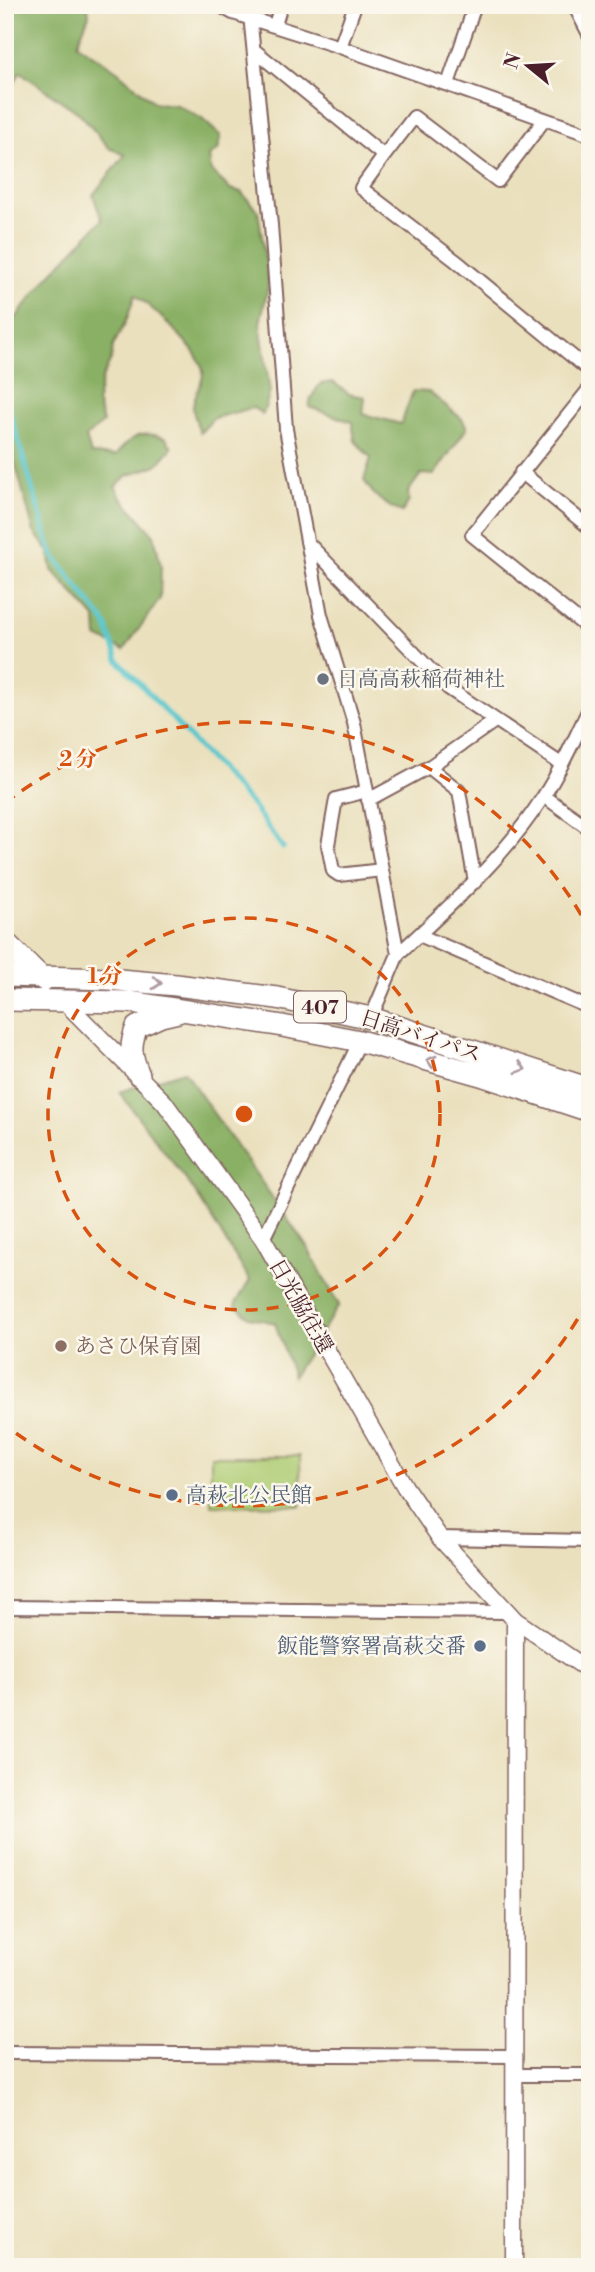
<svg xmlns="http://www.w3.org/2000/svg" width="595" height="2272" font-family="'Libre Bodoni','Noto Serif JP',serif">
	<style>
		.green { fill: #aecc73; stroke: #7c764f; stroke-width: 2 }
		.forest { fill: #8ab065; stroke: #6a6848; stroke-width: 2 }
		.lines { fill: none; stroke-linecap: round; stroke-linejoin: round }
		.stream { stroke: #58c6cc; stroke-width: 5 }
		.minor-casing { stroke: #82635e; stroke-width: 16 }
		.tertiary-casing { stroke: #82635e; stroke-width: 19 }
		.trunk-casing { stroke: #82635e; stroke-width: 24 }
		.minor { stroke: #fff; stroke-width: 12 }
		.tertiary { stroke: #fff; stroke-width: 16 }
		.trunk { stroke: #fff; stroke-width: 21 }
		.oneway { stroke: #ae9aa0 }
		.ring { fill: none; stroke: #d8530f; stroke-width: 3.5; stroke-dasharray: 12 9 }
		.worship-dot { fill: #6b7280; stroke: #fbf7ec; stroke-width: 2.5 }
		.education-dot { fill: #8d6e63; stroke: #fbf7ec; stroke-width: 2.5 }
		.service-dot { fill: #5c6f8a; stroke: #fbf7ec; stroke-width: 2.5 }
		.labels { text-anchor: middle; stroke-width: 5; stroke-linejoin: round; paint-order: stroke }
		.shield { fill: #fbf7ec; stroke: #7f6065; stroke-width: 2 }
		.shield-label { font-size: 19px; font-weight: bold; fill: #4a1f2b }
		.worship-label { font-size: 21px; fill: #5b616d; stroke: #fbf7ec; text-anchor: start }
		.street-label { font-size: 21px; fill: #4a1f2b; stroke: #fbf7ec }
		.education-label { font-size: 21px; fill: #785e54; stroke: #fbf7ec; text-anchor: start }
		.service-label { font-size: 21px; fill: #4e5e75; stroke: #fbf7ec; text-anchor: start }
		.centre { fill: #d8530f; stroke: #fbf7ec; stroke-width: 3.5 }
		.ring-label { font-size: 21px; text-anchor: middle; font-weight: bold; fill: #d8530f; stroke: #fbf7ec; stroke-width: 5; stroke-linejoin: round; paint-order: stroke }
	</style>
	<rect width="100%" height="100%" fill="#fbf7ec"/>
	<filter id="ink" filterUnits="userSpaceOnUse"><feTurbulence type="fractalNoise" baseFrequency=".0143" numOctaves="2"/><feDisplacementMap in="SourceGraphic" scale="14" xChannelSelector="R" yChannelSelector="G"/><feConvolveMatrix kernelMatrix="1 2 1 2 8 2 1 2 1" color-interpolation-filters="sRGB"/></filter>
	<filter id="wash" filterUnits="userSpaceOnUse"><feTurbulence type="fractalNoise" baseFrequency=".00686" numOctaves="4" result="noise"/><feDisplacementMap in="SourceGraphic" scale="28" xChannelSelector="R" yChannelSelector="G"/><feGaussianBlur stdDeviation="1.57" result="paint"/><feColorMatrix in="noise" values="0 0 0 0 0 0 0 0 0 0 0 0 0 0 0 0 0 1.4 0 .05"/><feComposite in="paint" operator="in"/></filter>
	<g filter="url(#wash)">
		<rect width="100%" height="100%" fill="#eae0bd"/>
		<path class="green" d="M211 1456H300L301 1506 211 1505Z"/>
		<path class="forest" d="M5 5H88L89 15 77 44 117 71 155 103 177 105 202 119 221 136 218 150 209 156 211 171 230 189 241 192 258 211 269 283 260 323 270 392 263 414 253 408 214 418 200 433C198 426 193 415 193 407 193 395 204 384 203 371 200 350 153 308 135 295L127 319 113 346 111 360 102 378 97 401 103 423 86 437 91 454 115 456C132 435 140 430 166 438L172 448 157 465 127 476 115 486 121 497 154 535 161 566 160 599 124 650 97 637 96 619 52 570 49 552 34 532 5 426V332L47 278 102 220 93 195 125 155 109 148 80 114 20 72 5 102Z
			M333 382 349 394 365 397 363 414 401 424 413 391 429 392 462 419 467 428 434 475 421 474 408 492 409 501 402 512C385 506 373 496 364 480L371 458 355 441 352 422 309 407 311 398 320 384Z
			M184 1071 307 1247 339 1305 293 1376 275 1323 249 1317 235 1305 250 1280 193 1189 119 1092Z"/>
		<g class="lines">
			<path class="stream" d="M5 395 51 552 106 624 118 660 252 805 283 848"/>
		</g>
	</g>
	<g filter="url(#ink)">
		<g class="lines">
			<defs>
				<path id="minor" d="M219 5 233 13 340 47 590 135
					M249 5 271 225 286 429 321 615 354 723 398 954 371 1018
					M574 5 590 36
					M275 25 281 5
					M340 47 355 5
					M254 50 384 156 414 117 498 181 545 119
					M448 84 475 5
					M384 156 361 188 456 261 590 371
					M590 388 472 535 590 630
					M521 472 590 528
					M307 542 448 688 561 764
					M429 767 459 791 475 882
					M367 791 336 799 328 845 333 871 339 875 382 870
					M544 796 590 829
					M368 800 429 767 495 721
					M419 935 590 1008
					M398 954C451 905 504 858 543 797 562 769 575 737 590 707
					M263 1239 360 1041
					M440 1538 590 1541
					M5 1607 507 1612
					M5 2053 514 2056
					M514 2075H590"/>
				<path id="tertiary" d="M64 1001 164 1102 263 1239 405 1487 440 1538 515 1620 590 1671
					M514 2267 515 1620"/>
				<path id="trunk" d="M5 942 44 980
					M5 976 108 979 176 985 277 998 371 1018 590 1089
					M5 1000 130 1002 277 1025 360 1041 484 1076 590 1111
					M139 1075C131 1056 129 1046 137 1027L161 1016 178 1012"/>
			</defs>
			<use href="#minor" class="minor-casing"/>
			<use href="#tertiary" class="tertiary-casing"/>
			<use href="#trunk" class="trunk-casing"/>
			<use href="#minor" class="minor"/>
			<use href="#tertiary" class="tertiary"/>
			<use href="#trunk" class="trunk"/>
		</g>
		<defs><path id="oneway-chevron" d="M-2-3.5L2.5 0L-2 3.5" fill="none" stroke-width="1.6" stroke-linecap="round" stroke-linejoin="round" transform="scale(1.75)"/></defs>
		<g class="oneway">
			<use href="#oneway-chevron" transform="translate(157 983) rotate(5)"/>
			<use href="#oneway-chevron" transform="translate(431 1061) rotate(-164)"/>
			<use href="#oneway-chevron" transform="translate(521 1068) rotate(17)"/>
		</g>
	</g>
	<g class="ring">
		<circle cx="244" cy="1114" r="196"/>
		<path d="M588 1301A392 392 0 0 1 5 1425M5 803A392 392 0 0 1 588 927"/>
	</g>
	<circle class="worship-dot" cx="323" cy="679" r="7"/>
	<circle class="education-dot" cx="61" cy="1346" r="7"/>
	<g class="service-dot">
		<circle cx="172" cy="1495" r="7"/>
		<circle cx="480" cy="1646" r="7"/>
	</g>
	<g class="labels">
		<rect class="shield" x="294" y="991.5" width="52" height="31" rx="5"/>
		<g class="shield-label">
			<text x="320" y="1014">407</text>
		</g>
		<g class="worship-label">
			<text x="337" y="686">日高高萩稲荷神社</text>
		</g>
		<g class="street-label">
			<text transform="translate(421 1036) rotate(18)" y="7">日高バイパス</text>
			<text transform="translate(301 1306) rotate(60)" y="7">日光脇往還</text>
		</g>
		<g class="education-label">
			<text x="75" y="1353">あさひ保育園</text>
		</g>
		<g class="service-label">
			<text x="186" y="1502">高萩北公民館</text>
			<text x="466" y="1653" text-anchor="end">飯能警察署高萩交番</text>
		</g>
	</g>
	<circle cx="244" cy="1114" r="10" class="centre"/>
	<g class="ring-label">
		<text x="78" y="766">2 分</text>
		<text x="105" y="983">1 分</text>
	</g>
	<rect width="595" height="2272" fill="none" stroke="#fbf7ec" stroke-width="28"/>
	<g transform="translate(528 66) rotate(288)" stroke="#fbf7ec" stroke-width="5" paint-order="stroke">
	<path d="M0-5L12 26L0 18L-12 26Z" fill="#4a1f2b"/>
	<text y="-10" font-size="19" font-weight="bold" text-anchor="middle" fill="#4a1f2b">N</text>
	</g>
</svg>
